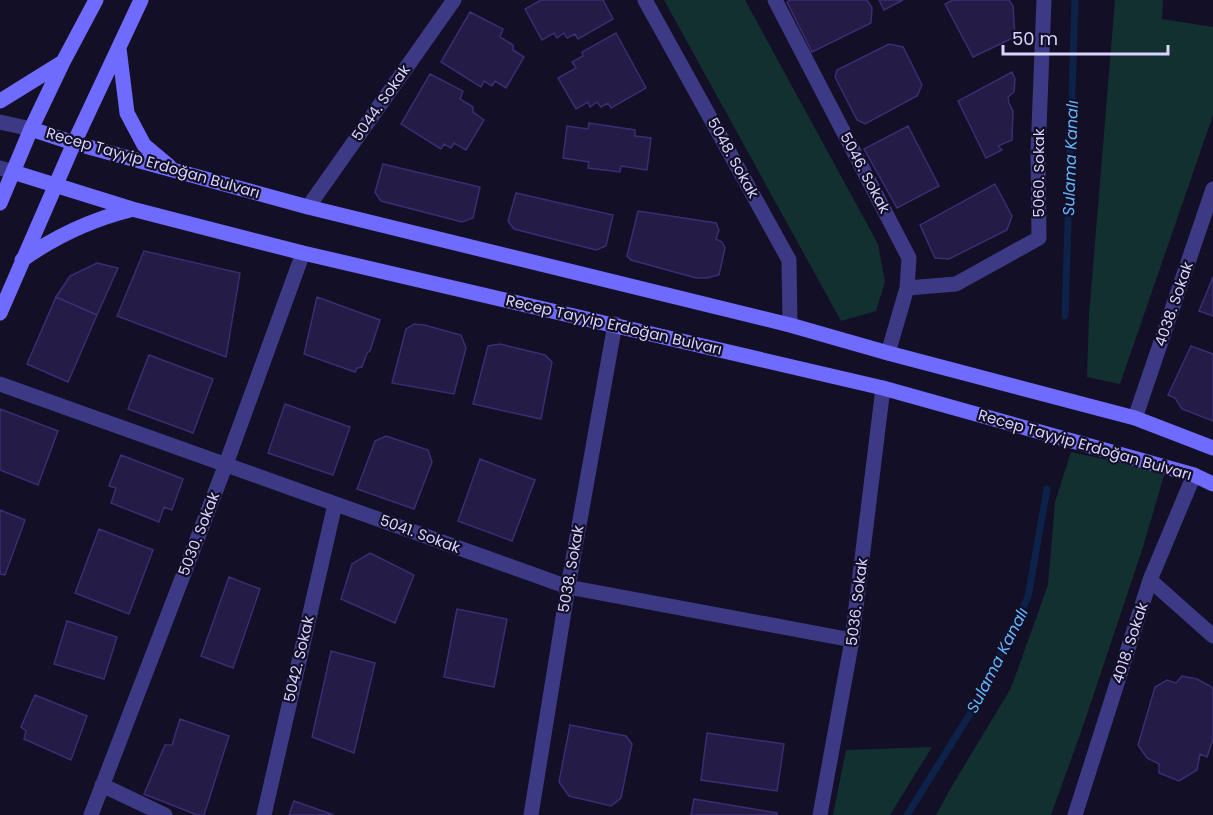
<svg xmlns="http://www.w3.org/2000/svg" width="1213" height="815" font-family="Poppins,sans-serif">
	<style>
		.green { fill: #12302f }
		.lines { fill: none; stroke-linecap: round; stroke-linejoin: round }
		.stream { stroke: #0c2248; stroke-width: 7 }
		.building { fill: #241b47; stroke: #3b2d73; stroke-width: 1.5 }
		.street { stroke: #3d3a85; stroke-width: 15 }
		.secondary { stroke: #6f6bff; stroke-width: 15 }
		.labels { text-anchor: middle; stroke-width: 4.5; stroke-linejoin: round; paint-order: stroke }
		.street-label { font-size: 15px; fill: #d9d4ff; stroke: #130f26 }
		.water-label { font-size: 16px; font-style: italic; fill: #62b6ff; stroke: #130f26 }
	</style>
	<rect width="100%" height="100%" fill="#130f26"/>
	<path class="green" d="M664 0H745L878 244 885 282 876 311 841 321Z
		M1115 0H1163L1162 19 1213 27V115L1120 384 1087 377 1089 316Z
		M1071 452 1165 472 1143 547 1080 735 1051 815H936L949 791 1011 688 1048 585 1055 502Z
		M932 747 890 815H833L846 750Z"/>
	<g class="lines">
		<path class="stream" d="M1065 316 1075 0
			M907 815 978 701 1028 597 1047 489"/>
	</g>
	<path class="building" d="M541 0H603L613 19 578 39 575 34 567 38 564 33 557 38 554 33 542 40 525 9Z
		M790 0H867L872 8 871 23 812 52 787 2Z
		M879 0H903L884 10Z
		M953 0H1009L1013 6 1015 37 973 57 945 4Z
		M470 12 503 29 500 37 513 45V50L524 57 506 88 495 81 492 86 484 81 481 87 441 62Z
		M616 33 646 88 611 108 608 103 601 107 597 102 590 107 588 102 576 109 558 78 576 68 572 62 583 56 582 52Z
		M889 44 903 47 922 85 917 96 865 124 857 120 835 77 837 70Z
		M1012 72 1015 79 1014 92 1008 97 1009 103 1013 111 1012 140 998 146 1002 150 986 158 958 101Z
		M430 74 463 91 460 99 473 107V112L484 120 466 150 454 143 451 148 444 144 441 149 401 124Z
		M589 123 635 130V136L651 138 647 170 621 166 620 172 588 168 589 162 563 158 567 126 588 129Z
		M908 126 939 186 897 208 864 149Z
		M383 164 480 187 473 218 462 222 381 201 375 192Z
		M995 184 1012 216 1007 230 949 259 935 258 920 225Z
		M516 193 613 215 606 246 596 250 514 229 508 221Z
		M638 211 716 223 719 230 716 239 722 242 725 248 719 275 707 278H696L631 260 627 256Z
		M144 251 240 273 226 357 117 316Z
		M97 263 118 268 97 315 56 297 70 276Z
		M1213 277V316L1199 311Z
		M56 297 97 315 68 382 27 364Z
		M317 297 380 320 370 351 367 353 362 367 357 368 355 372 304 354Z
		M414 324 424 325 461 335 466 348 454 394 392 383 406 329Z
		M500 344 545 355 552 362 541 419 473 404 488 346Z
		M1191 346 1213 354V421L1182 409 1175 398 1168 395Z
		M149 355 213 379 193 433 128 409Z
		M285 404 350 427 333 475 268 453Z
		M0 409 58 431 38 485 0 470Z
		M386 436 428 450 432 462 414 509 357 489 375 441Z
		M121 455 183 479 172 510 164 507 159 522 111 503 116 488 109 486Z
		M480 459 535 480 512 541 458 521Z
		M0 510 25 520 5 575 0 574Z
		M99 529 153 550 129 614 75 593Z
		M370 553 414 575 395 623 341 599 352 564Z
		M229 577 260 589 233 668 201 656Z
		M457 609 507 619 494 687 444 677Z
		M67 621 117 637 104 679 54 664Z
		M331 651 375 663 354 753 312 737Z
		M1182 676 1197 679 1210 686 1213 689V739L1207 757 1200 754 1197 770 1179 781 1159 773V764L1147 758 1138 745 1155 687 1167 680 1176 683Z
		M35 695 87 716 71 760 24 739 26 731 21 727Z
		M180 719 229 736 204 815H197L144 794 165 745H172Z
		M570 725 626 736 632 744 621 798 611 806 569 796 559 782Z
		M707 733 784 744 777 791 701 780Z
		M694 799 777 813V815H691Z
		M294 801 334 815H289Z"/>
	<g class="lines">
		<path class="street" d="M645 0 789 260 790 325
			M775 0 909 258 907 288 888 353
			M0 122 31 129
			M0 168 13 172
			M308 207 454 0
			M907 288 956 284 1039 238 1038 153 1044 0
			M0 384 568 587 852 640
			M1135 418 1213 189
			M1150 580 1213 636
			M102 785 165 815
			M91 815 226 464 303 253
			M264 815 335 504
			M531 815 568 587 615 324
			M820 815 852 640 883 388
			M1075 815 1150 580 1194 475"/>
		<path class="secondary" d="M119 48 127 113 144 145 169 166
			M0 101 63 62
			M31 129 74 143 308 207 790 325 888 353 1135 418 1213 448
			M13 172 132 209 303 253 883 388 1194 475 1213 484
			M0 203 31 129 63 62 96 0
			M22 260C56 236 90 220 130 210
			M0 313 74 143 141 0"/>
	</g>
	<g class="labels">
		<g class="street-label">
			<text transform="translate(381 103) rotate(-55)" y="5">5044. Sokak</text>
			<text transform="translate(733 158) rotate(61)" y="5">5048. Sokak</text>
			<text transform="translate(153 163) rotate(16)" y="5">Recep Tayyip Erdoğan Bulvarı</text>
			<text transform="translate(865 173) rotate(62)" y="5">5046. Sokak</text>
			<text transform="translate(1039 173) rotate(-90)" y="5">5060. Sokak</text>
			<text transform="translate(1174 304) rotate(-71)" y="5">4038. Sokak</text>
			<text transform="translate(614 325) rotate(13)" y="5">Recep Tayyip Erdoğan Bulvarı</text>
			<text transform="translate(1085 445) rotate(16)" y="5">Recep Tayyip Erdoğan Bulvarı</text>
			<text transform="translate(199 534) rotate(-69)" y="5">5030. Sokak</text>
			<text transform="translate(420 534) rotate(20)" y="5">5041. Sokak</text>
			<text transform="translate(571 569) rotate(-80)" y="5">5038. Sokak</text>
			<text transform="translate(857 602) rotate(-83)" y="5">5036. Sokak</text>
			<text transform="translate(1130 643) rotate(-72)" y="5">4018. Sokak</text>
			<text transform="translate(299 659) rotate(-77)" y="5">5042. Sokak</text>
		</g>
		<g class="water-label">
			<text transform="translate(1070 158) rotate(-88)" y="6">Sulama Kanalı</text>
			<text transform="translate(997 660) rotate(-63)" y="6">Sulama Kanalı</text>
		</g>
	</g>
	<path d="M1003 45v9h165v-9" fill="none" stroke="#d9d4ff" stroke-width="3"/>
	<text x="1012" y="45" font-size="18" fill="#d9d4ff" stroke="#130f26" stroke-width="4.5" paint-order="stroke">50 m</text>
</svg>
